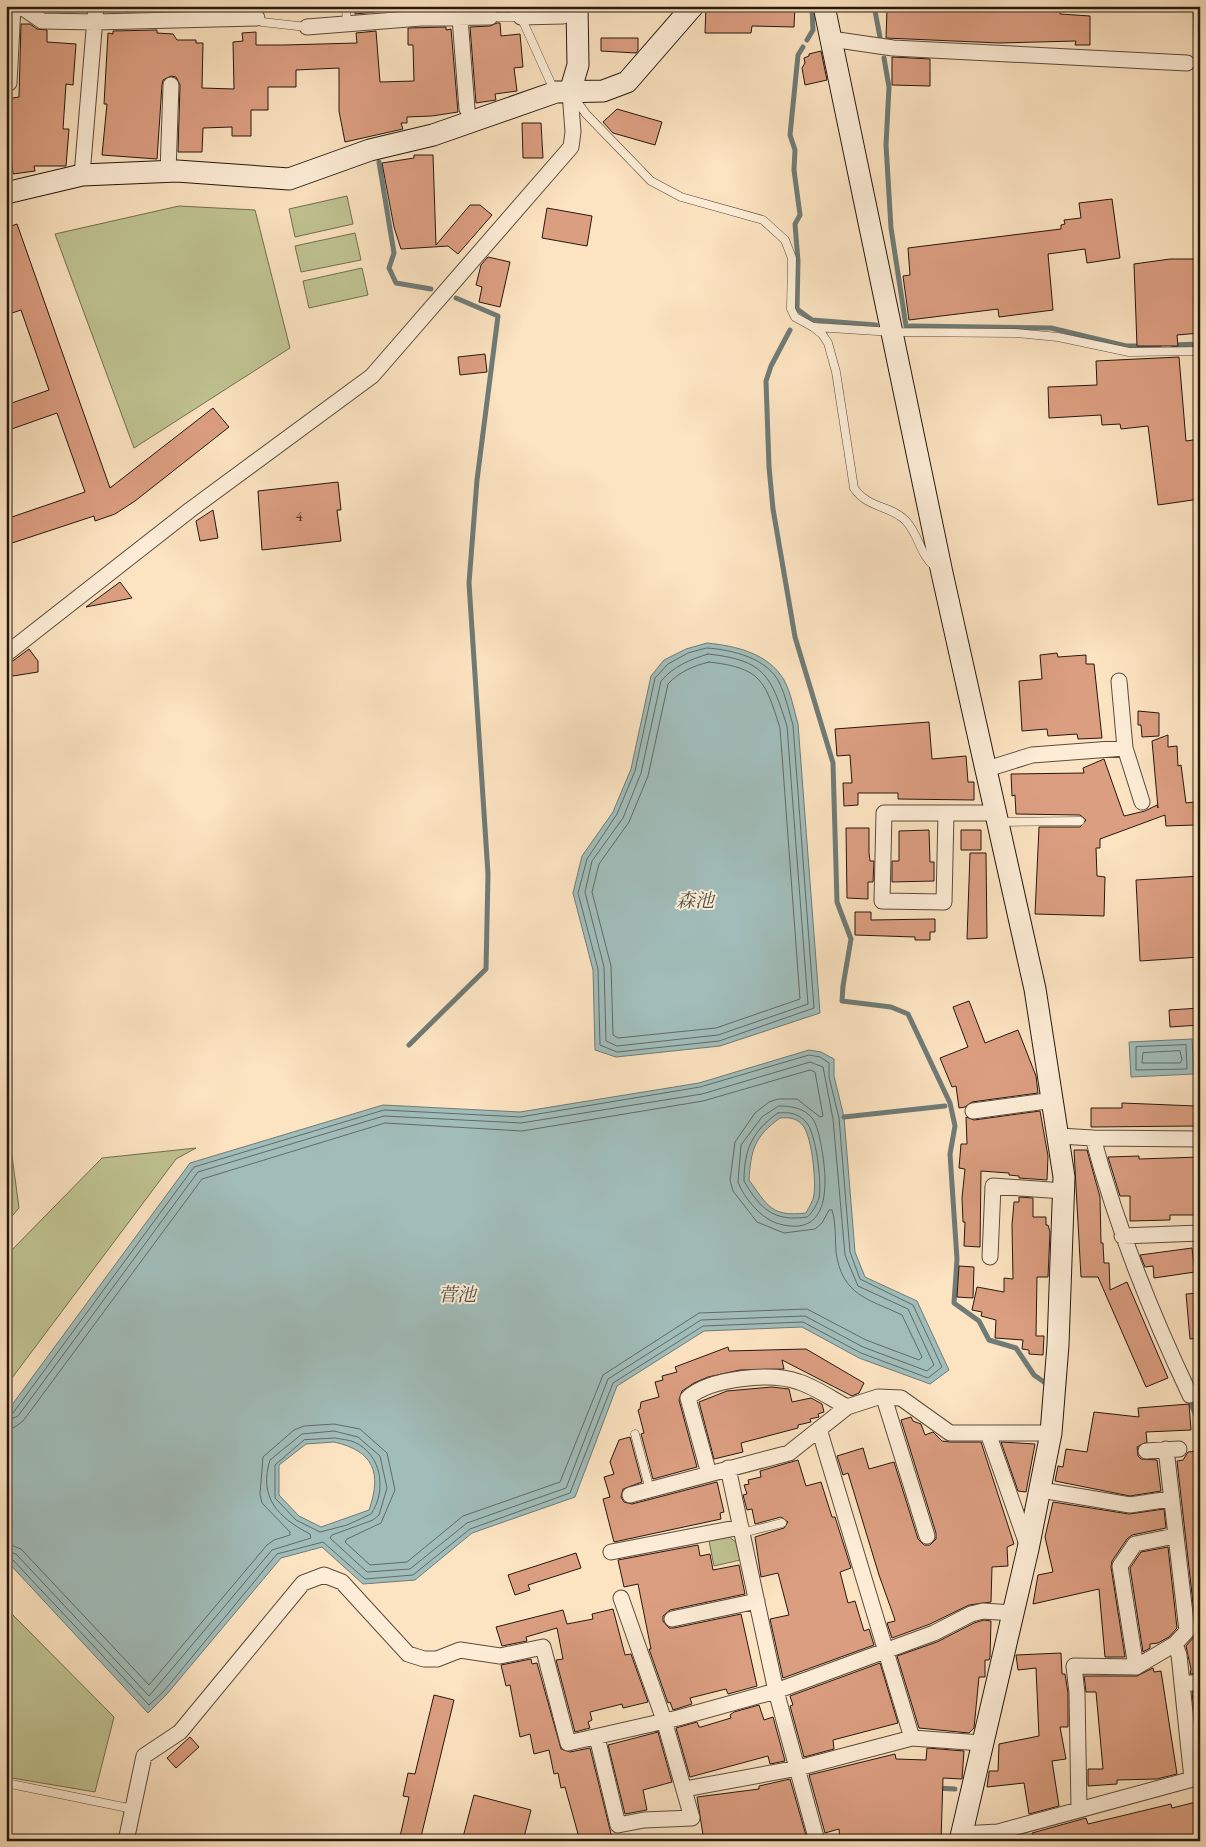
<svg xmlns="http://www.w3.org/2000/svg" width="1206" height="1847" font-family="'EB Garamond','Noto Serif JP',serif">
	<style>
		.green { fill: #c0c392; stroke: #726e50 }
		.water { fill: #a1bdba; stroke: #6f7b76; fill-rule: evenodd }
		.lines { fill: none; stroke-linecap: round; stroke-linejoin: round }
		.shore { stroke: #636a64; stroke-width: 1 }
		.stream { stroke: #6f7b76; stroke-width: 5 }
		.building { fill: #dc9e81; stroke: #25180f }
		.lane-casing { stroke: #5b4b3c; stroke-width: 9 }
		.street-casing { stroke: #5b4b3c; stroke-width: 17 }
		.secondary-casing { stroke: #25180f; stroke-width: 23 }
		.lane { stroke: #fdedd7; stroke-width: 8 }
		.street { stroke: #fdedd7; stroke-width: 15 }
		.secondary { stroke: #fdedd7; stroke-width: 21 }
		.labels { text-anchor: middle; stroke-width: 4; stroke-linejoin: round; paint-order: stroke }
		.number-label { font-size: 15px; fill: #533a2c }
		.water-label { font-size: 19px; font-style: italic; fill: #50524b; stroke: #fdedd7 }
	</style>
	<rect width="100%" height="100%" fill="#fce3c1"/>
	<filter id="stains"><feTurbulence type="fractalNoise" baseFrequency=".004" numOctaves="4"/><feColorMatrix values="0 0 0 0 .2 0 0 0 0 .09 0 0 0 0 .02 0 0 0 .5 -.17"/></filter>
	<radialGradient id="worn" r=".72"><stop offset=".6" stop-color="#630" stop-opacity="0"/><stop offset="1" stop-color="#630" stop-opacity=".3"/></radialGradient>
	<path class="green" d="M347 196 353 224 295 237 289 209Z
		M179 206 255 210 290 348 134 448 55 234Z
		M355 233 361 260 301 272 295 246Z
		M362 268 368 295 309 308 303 281Z
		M6 1131 10 1141 19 1208 6 1223Z
		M196 1148 176 1159 6 1386V1256L102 1158Z
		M729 1537 736 1542 740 1560 714 1566 709 1541Z
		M6 1608 114 1717 95 1792 6 1777Z"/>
	<path class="water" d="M707 643C736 646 768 653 784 680 791 693 794 710 798 724L820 1013 720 1046 616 1057 595 1050 593 970 573 893 582 856 613 812 631 769 651 676 664 660 686 649Z
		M1192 1039 1194 1074 1131 1077 1129 1042Z
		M809 1050 821 1052 834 1059V1076L844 1117 855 1252 865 1277 917 1301 949 1370 930 1384 859 1358 802 1327 704 1331 617 1386 575 1497 472 1533 415 1580 363 1584 322 1547 281 1558 167 1694 148 1713 6 1560V1413L190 1163 383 1105 520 1112 699 1083ZM780 1118C789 1117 798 1118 804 1127 812 1140 816 1179 814 1195 813 1201 809 1207 806 1213 771 1217 768 1206 749 1180 751 1150 754 1137 780 1118ZM334 1442C374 1451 382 1473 369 1510L321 1527 299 1516 279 1495V1465L306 1444Z"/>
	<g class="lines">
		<path class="shore" d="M707 648C733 650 768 658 780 684 786 697 789 712 793 725L814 1008 719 1041 617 1052 600 1045 598 969 578 893 587 859 617 814 635 771 655 678 668 664 688 653Z
			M708 654C765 660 771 676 787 726L808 1004 718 1035 617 1046 606 1041 604 967 585 892 592 861 623 818 641 773 661 681C674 666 689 660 708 654Z
			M709 662C762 668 765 681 780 728L800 999 716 1028 618 1038 613 1035 611 966 592 892 599 864 629 822 648 776 668 684C679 672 693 666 709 662Z
			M1186 1045 1187 1069 1136 1070V1047Z
			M1180 1051 1182 1060 1180 1063H1142L1143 1053Z
			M779 1106C792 1106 804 1108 813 1119 819 1129 821 1145 823 1156 828 1192 827 1239 776 1223 760 1217 744 1198 738 1182L741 1145 762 1117Z
			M778 1113C789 1112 798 1113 806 1122 816 1132 822 1183 819 1198 817 1204 812 1214 807 1217 774 1222 760 1209 744 1181 744 1150 752 1131 778 1113Z
			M6 1415 13 1413 194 1167 384 1110 520 1117 700 1087 809 1055 820 1057 829 1063V1077L839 1118 850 1252 860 1279 913 1305 942 1367 928 1378 861 1353 803 1322 703 1326 613 1383 570 1493 470 1529 413 1575 365 1579 323 1542 277 1554 164 1691 149 1705 12 1559 6 1557
			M6 1421 18 1416 198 1172 384 1116 521 1123 702 1094 810 1062 823 1067 833 1119 845 1255 858 1286 908 1309 934 1365 927 1371 863 1347 805 1316 701 1320 608 1379 566 1488 467 1523 410 1569 367 1572 330 1538 332 1535 373 1520 379 1515 387 1488 380 1456 358 1437 334 1431 302 1434 270 1460C258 1498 279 1518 310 1534L311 1538 272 1550 149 1696 16 1554 6 1551
			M6 1429 15 1427 23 1421 202 1179 385 1123 522 1131 703 1101 810 1070 815 1072 823 1116 820 1117 797 1099H778L769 1102 755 1113 735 1142 730 1180 733 1191 757 1222 784 1233 815 1229 822 1223 829 1210H832C836 1223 835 1238 836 1252 842 1296 869 1299 902 1315L922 1357 919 1360 866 1340 807 1309 699 1313 603 1375 560 1482 463 1516 407 1562 370 1565 345 1542 347 1539 381 1523 395 1490 387 1453 360 1429 334 1424 304 1426 294 1430 263 1457 260 1494 262 1503 290 1532V1535L274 1540 267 1545 149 1685 21 1549 6 1543
			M335 1438C341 1439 349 1440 354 1442 382 1454 387 1491 371 1514L347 1525 320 1532 296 1520 275 1498V1465L304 1440Z"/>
		<path class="stream" d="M874 6 880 37
			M1195 6 1197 56
			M843 8 875 9
			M807 40 813 30 812 8
			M803 47 798 55 790 135 795 150 794 170 800 215 795 224 798 261 797 309 812 320 876 325
			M884 58 889 87 886 145 891 228 906 326
			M379 162 394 253 389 268 396 283 431 289
			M910 326 1051 328 1126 346H1159
			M790 330 771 366 766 381 769 467 773 509 795 637 833 763 837 902 851 939 843 986 842 1001 891 1007 908 1014 950 1103 955 1126 950 1154 957 1259 954 1303 979 1321 989 1340 1016 1348 1034 1375 1044 1382
			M1173 345 1200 344
			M409 1045 486 969 488 874 469 583 477 480 498 316 456 298
			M844 1117 945 1106
			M1190 1401 1197 1418 1200 1442
			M936 1788 955 1789"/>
	</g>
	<path class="building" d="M126 6H157V11L126 12Z
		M355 6H375V12L355 14Z
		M706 6H795L794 27 752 26 751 33H705Z
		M887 9 1052 11H1060V14L1090 16V45H1075L1076 41 999 43 886 38Z
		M497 23H500L501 36 520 34 523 67 514 68 517 91 495 94 496 100 476 103 470 27 490 26Z
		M21 24H30L37 29 47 30V42L76 44 73 85 66 84 63 129H69L66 166H34L35 171 13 174 6 99 19 97Z
		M446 27V30L451 29 458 112 432 116 407 117V123H401L403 129 345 142 339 111V68L296 70V87H268V110H251V136H232V127L203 128 202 152H178L180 85 176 77 171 76 163 80 162 85 157 159 102 155 107 104H104L108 33 113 34V31L157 30V33L173 34 177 40H196V43H203L202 88 234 89 233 42 243 41 242 33 256 32V45H284L357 43 356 33 376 31 380 82 414 81 413 45H408V28Z
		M601 38H638V50L636 53 601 51Z
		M821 51 827 80 805 85 802 68 805 63 804 58 809 56V54Z
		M892 57 930 59V86L892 85Z
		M617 109 662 122 655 145 613 133 603 122Z
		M522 123H541L543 158H523Z
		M414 155H433L436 245 470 205H480L492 215 458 254 448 246 401 249 394 227 382 163 414 158Z
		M1112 199 1120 258 1087 263 1085 249 1048 254 1053 310 999 317 998 309 909 320 903 276 910 275 908 248 1061 229V225L1065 224 1064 220 1081 218 1079 203Z
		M547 208 592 216 587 246 542 238Z
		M17 224 110 488 213 408 229 427 135 501 115 514 95 521 94 516 6 545V519L85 492 57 413 6 431V405L49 390 21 310 6 315V228Z
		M488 257 510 262 500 307 479 302 482 287 476 285 481 265Z
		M1170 259H1200V333L1177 335 1178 346H1137L1134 264Z
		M485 354 487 372 460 375 458 357Z
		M1179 357 1186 441 1200 439V499L1158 505 1148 426 1121 429 1120 424 1102 425 1101 415 1049 418 1048 387 1097 385 1096 361Z
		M338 482 341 510H337L341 541 262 550 258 491Z
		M213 510 218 538 200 541 196 521Z
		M120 582 132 598 86 607Z
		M29 649 38 661V672L13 676 6 666Z
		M1057 653 1058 657 1086 655V664H1094L1102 738 1078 739 1077 734 1048 736 1047 729 1022 731 1019 681 1042 679 1040 655Z
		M1138 711 1159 713V736L1142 737 1141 725H1138Z
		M929 722 932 759 966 756 968 782H974V800L898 799V793H858V805L844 806 843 783H852L850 755 837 756 835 729Z
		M1168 735V747L1177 746 1178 766 1181 765 1186 803 1194 802 1195 825 1166 826 1165 815 1100 839V848H1096L1097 876 1105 877 1104 916 1035 914 1039 827H1080L1086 820 1080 815 1016 814 1015 795 1012 796 1011 774 1084 773 1083 768 1104 759 1124 816 1145 811 1157 805 1158 808 1152 741Z
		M846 828H869V853L870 861H874L873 882H868V899L847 898Z
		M929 830 930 862H934V881L892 882V861H899V831Z
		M961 830H981V850H961Z
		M970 853H986L987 938 967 939Z
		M1200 876V957L1140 961 1136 880Z
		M855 912H871V920L935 919V932H930V940H915V937L855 935Z
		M969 1001 985 1043 1018 1030 1036 1076 1038 1093 972 1102 965 1107 959 1108 956 1086 952 1087 940 1058 968 1047 953 1007Z
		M1200 1008V1025L1170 1027 1169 1010Z
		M1122 1103 1196 1106V1126L1091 1127V1108H1122Z
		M1040 1111 1048 1156 1047 1180 1019 1178V1176L1009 1175V1173L981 1171 980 1247 964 1246 965 1222H963L962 1198 965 1169 959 1168 961 1144H967L966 1117 974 1120Z
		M1074 1150H1087L1100 1197 1101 1243H1103L1104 1263H1109L1110 1290 1127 1282 1168 1378 1146 1387 1098 1277H1081Z
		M1139 1156V1159L1200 1157V1215H1170V1220L1130 1221V1196H1120L1108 1157Z
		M1019 1197 1033 1198V1217H1046V1225H1048L1050 1232 1048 1277H1037L1036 1336H1044L1043 1355 1029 1354V1350L1022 1349 1023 1340 995 1338 996 1320 981 1316 982 1312 972 1310 977 1287 1004 1292V1278L1013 1279 1012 1225 1014 1202H1019Z
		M1192 1248 1195 1272 1154 1278 1153 1266 1145 1267 1140 1255Z
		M959 1266 974 1267 973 1298 957 1297Z
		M1200 1293V1338L1190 1339 1186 1294Z
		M728 1347 729 1351 806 1349 864 1383 859 1393 852 1396 782 1360 784 1369 740 1370 708 1377 694 1383 682 1391 679 1400 697 1467 653 1479 641 1434 644 1433 638 1410 640 1409 641 1402 659 1397 655 1382 663 1380 662 1376 677 1372 675 1367Z
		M772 1387 789 1389 792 1402 811 1398 822 1404 824 1412 818 1414 819 1417 810 1419 811 1422 798 1425V1428L741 1443 743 1452 714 1459 699 1402 727 1391Z
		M1189 1404 1191 1430 1146 1432 1147 1442 1137 1447 1138 1456 1141 1459 1157 1460 1161 1491 1130 1496 1055 1481 1058 1466 1063 1467 1066 1449 1087 1452 1094 1412 1139 1417 1138 1408Z
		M911 1417 913 1421 921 1424 925 1435 933 1432 942 1441 950 1442H981L1014 1544 1007 1547 1008 1566 992 1567 991 1602 969 1605 930 1624 892 1638 887 1623 895 1621 894 1617 879 1575 848 1473 843 1475 837 1456 863 1448 869 1469 894 1462 918 1539 924 1545H930L936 1539V1533L901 1420Z
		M630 1437 642 1482 623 1489 621 1497 624 1502 632 1504 717 1482 724 1512 720 1513 721 1519 614 1542 603 1499 610 1497 604 1477 614 1474 610 1462 619 1440Z
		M1001 1442 1035 1444 1026 1492 1018 1491Z
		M1199 1451 1200 1673 1190 1674 1191 1669 1186 1646 1194 1637 1196 1630 1177 1461 1183 1460 1188 1452Z
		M798 1460 806 1486 821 1482 832 1517H835L851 1568 840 1572 848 1603 855 1601 864 1631 869 1629 874 1645 783 1678 770 1619 789 1615 778 1573 761 1577 755 1537 784 1528 788 1522 781 1517 755 1524 752 1509 747 1510 743 1495 747 1494 744 1485 749 1484 748 1480 761 1477 760 1471Z
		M1053 1502 1129 1514 1164 1509 1166 1528 1132 1535 1127 1539 1112 1561 1111 1567 1125 1657H1105L1099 1589 1033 1604 1038 1575 1053 1572 1045 1537Z
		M698 1545 700 1556 710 1554 713 1570 739 1565 745 1594 670 1610 663 1616V1621L669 1628H674L741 1614 757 1686 728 1694 726 1689 690 1698 692 1704 673 1710 670 1702 668 1703 649 1649H651L638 1584 624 1587 618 1560Z
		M1168 1547 1177 1628 1169 1637 1158 1643 1150 1644V1648L1143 1652 1130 1568 1141 1552Z
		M576 1553 581 1568 528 1585 530 1590 515 1595 508 1575Z
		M613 1609 625 1655 631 1654 648 1702 623 1708 622 1704 590 1712 592 1720 588 1722 590 1728 575 1732 556 1660 563 1659 557 1628 526 1637 527 1641 502 1646 496 1627 563 1610 567 1624 593 1619 592 1614Z
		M984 1620 991 1621 990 1657 989 1660H985V1677H979L974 1728 969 1733 919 1728 897 1656 937 1642 974 1623Z
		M1061 1653 1062 1674H1065L1068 1693V1727H1060L1066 1759 1052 1761 1059 1806 1029 1814 1024 1783 987 1787 989 1773V1771H998L999 1744 1039 1736 1036 1668 1018 1670 1016 1655Z
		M531 1659 532 1664 537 1663 561 1749 570 1752 590 1748 612 1838 601 1841H580L565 1787 561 1788 558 1773 554 1774 549 1750 534 1754 530 1734 520 1737 510 1685 506 1686 501 1665Z
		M880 1663 898 1723 833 1740 834 1749 804 1757 790 1706 793 1705 790 1696Z
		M1153 1668 1154 1672 1161 1671 1177 1774 1157 1779 1117 1780V1784L1088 1786V1769H1103L1096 1692H1086L1084 1676H1137Z
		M1200 1691V1718H1195L1192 1692Z
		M434 1695 454 1700 420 1841H399L409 1797 403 1796 408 1773 415 1774Z
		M759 1705 764 1720 773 1717 785 1761 770 1764 768 1756 690 1777 676 1728 697 1722 699 1727H701L731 1718 730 1715 734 1712Z
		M658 1732 672 1782 643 1790 647 1810 625 1814 608 1745Z
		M190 1737 199 1747 176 1768 167 1758Z
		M927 1748 964 1751 962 1779 943 1778 941 1841H840L839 1829 825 1833 809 1775 895 1754 896 1759 926 1760Z
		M790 1779 807 1839 704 1841 697 1797 759 1789V1786Z
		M474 1795 531 1810 523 1841H462Z
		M1200 1801V1841H1051L1033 1837 1032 1833 1086 1818 1088 1824 1171 1804 1172 1808Z"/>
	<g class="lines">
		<defs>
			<path id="lane" d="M346 6 347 25
				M490 17H521L554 90
				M257 18 262 22 307 27
				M1187 63 1200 62
				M573 96 586 114 651 181 681 197 763 220 785 240 792 258 791 309 795 317 813 327 822 334 828 343 836 372 854 488C868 509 891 505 906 521 919 535 920 555 935 567
				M814 327 893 332 1015 333 1058 337 1129 352 1200 351
				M1000 822 1080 821
				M635 1434 650 1490
				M742 1533 782 1523
				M6 1783 133 1809"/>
			<path id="street" d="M20 6 42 21 95 22 257 18
				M516 6 521 17 563 16
				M460 18 467 109
				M307 27 421 18 490 17
				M831 39 893 48 1187 63
				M9 83 13 6
				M168 172 171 85
				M82 175 96 6
				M6 654 190 510 372 376 571 147 573 132 570 92
				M1119 681 1125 748 1142 802
				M987 769 1032 755 1125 748
				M946 813 944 902 882 901 884 813H996
				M973 1111 1054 1100
				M1059 1136 1093 1138C1117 1228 1150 1311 1190 1395L1200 1393
				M1093 1138 1200 1139
				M1122 1236 1200 1233
				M990 1257 993 1186 1064 1191
				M884 1398 927 1536
				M819 1429 912 1738
				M988 1433 1028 1547
				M1166 1449 1187 1631 1175 1644 1179 1655 1192 1779
				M1146 1451 1179 1449
				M728 1468 776 1691 817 1841
				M709 1474 688 1398C710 1378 771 1372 799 1382 815 1387 832 1399 847 1407
				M1041 1490 1130 1505 1170 1499
				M630 1495 789 1453 847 1407 878 1397 901 1398 950 1433H1051
				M611 1552 741 1527
				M672 1619 757 1601
				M1136 1667 1120 1566 1135 1544 1175 1536
				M1183 1684 1200 1682
				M597 1737 618 1825 644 1820 692 1818 664 1720 621 1598
				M685 1789 798 1768 912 1738 982 1743
				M1079 1809 1077 1693 1074 1666 1136 1667 1175 1644
				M961 1834 998 1832 1200 1777
				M126 1841 144 1756 180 1732 303 1583 324 1575 342 1582 408 1654 424 1659H437L460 1650 500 1656 543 1647 568 1743 678 1718 776 1691 934 1633 971 1614 983 1611 1013 1613"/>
			<path id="secondary" d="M824 6 942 573 1035 989 1064 1177 1058 1345 1051 1433 1028 1549 960 1841
				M570 92 578 65 577 6
				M6 193 82 175 177 171 289 179 370 150 433 135 556 92 603 91 627 82 693 6"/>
		</defs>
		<use href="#lane" class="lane-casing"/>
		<use href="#street" class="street-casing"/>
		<use href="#secondary" class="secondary-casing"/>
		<use href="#lane" class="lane"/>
		<use href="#street" class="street"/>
		<use href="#secondary" class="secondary"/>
	</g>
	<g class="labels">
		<g class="number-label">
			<text x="299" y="521">4</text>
		</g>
		<g class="water-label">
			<text x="695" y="907">森池</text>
			<text x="457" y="1301">菅池</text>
		</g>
	</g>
	<rect width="1206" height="1847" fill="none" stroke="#fce3c1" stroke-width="25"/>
	<rect x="8" y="8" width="1191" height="1832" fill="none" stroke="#25180f" stroke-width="2.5"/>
	<rect x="12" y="12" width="1181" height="1822" fill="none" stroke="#25180f"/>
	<rect width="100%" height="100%" filter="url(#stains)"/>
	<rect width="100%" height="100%" fill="url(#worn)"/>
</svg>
